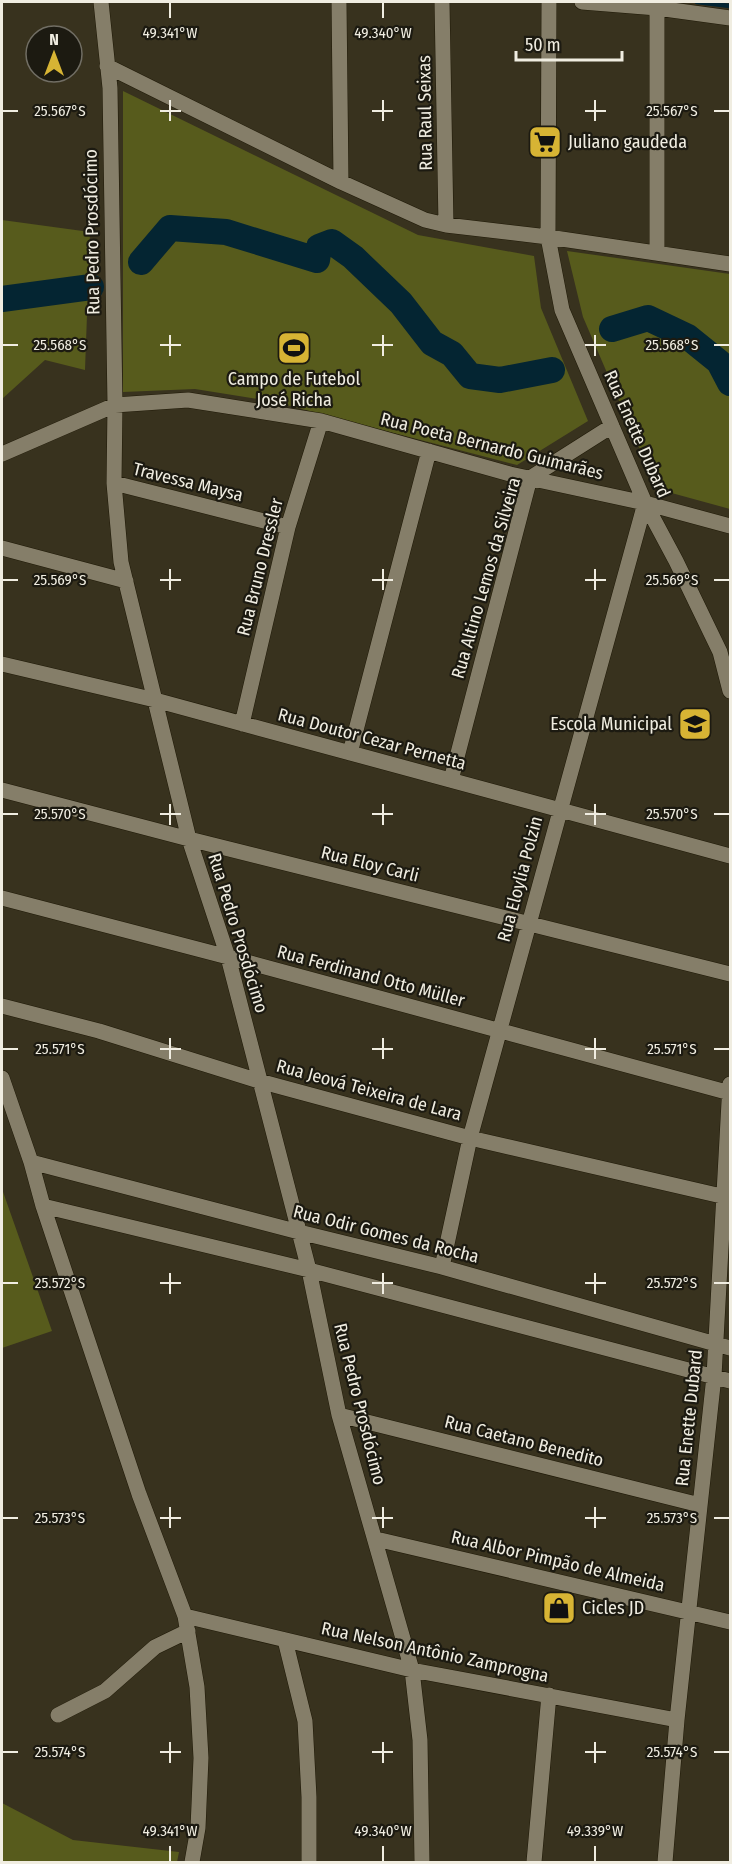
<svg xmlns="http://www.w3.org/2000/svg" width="732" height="1864" font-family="'Fira Sans Condensed',sans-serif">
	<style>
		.green { fill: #575b1c }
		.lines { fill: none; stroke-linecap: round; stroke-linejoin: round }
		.stream { stroke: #042532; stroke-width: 4.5 }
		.river { stroke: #042532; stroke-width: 26 }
		.minor-casing { stroke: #1f1907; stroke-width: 16 }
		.minor { stroke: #857e69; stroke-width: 15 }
		.ticks { fill: none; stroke: #f0ede1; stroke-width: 2 }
		.labels { text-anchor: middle; stroke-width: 4.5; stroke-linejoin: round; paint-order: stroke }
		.street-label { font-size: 18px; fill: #f0ede1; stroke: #1c1a11 }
		.poi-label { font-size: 18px; fill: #f0ede1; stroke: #1c1a11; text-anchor: start }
		.ticks-label { font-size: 15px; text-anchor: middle; fill: #f0ede1; stroke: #1c1a11; stroke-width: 4.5; stroke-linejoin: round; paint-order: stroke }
	</style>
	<rect width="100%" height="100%" fill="#38321e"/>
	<path class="green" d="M123 91 418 235 534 256 541 308 588 421 517 465 271 401 195 389 123 392Z
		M2 220 90 232 85 370 45 360 2 399Z
		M567 251 730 274V509L657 489 583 317Z
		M2 1189 52 1331 2 1348Z
		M2 1803 73 1840 179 1852 177 1862H2Z"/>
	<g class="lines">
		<path class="stream" d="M697 2 730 6"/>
		<path class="river" d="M141 262 170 228 226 232 317 260 319 247 332 242 353 257 401 303 432 343 452 354 470 376 500 380 552 370
			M2 299 91 287
			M612 329 648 318 688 337 719 362 730 383"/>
		<defs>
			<path id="minor" d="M101 2 110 88 115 405 114 483 121 562 189 839 228 957 309 1270 339 1415 412 1670 420 1740 422 1862
				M339 2 341 182
				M442 2 446 225
				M549 2 548 237 562 310 645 503 676 561 720 652 730 691
				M582 2 657 8 730 18
				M657 8V253
				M107 66 341 182 425 220 446 225 548 237 730 264
				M2 454 115 405 188 400 321 421 510 474 645 503 730 526
				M114 483 288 527
				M2 548 126 581
				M2 664 155 700 730 856
				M242 724 288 527 321 421
				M350 753 429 451
				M451 780 530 478 612 426
				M2 790 189 839 730 974
				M2 898 228 957 730 1093
				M2 1006 99 1031 259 1081 470 1138 730 1198
				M2 1078 31 1162 43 1206 139 1494 185 1616 197 1687 201 1758 198 1828 192 1862
				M31 1162 299 1232 442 1267 730 1348
				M43 1206 309 1270 730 1381
				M442 1267 470 1138 645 503
				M339 1415 700 1505
				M376 1539 730 1622
				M185 1616 412 1670 677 1720
				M285 1640 305 1721 309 1797V1862
				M58 1715 105 1691 155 1647 188 1631
				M534 1862 549 1695
				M665 1862 677 1720 714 1376 730 1084"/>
		</defs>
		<use href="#minor" class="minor-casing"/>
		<use href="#minor" class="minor"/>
	</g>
	<path class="ticks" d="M170 3V18M383 3V18M170 100V121M383 100V121M595 100V121M3 111H18M160 111H181M372 111H393M585 111H606M714 111H729M170 335V356M383 335V356M595 335V356M3 345H18M160 345H181M372 345H393M585 345H606M714 345H729M170 569V590M383 569V590M595 569V590M3 580H18M160 580H181M372 580H393M585 580H606M714 580H729M170 804V825M383 804V825M595 804V825M3 814H18M160 814H181M372 814H393M585 814H606M714 814H729M170 1038V1059M383 1038V1059M595 1038V1059M3 1049H18M160 1049H181M372 1049H393M585 1049H606M714 1049H729M170 1273V1294M383 1273V1294M595 1273V1294M3 1283H18M160 1283H181M372 1283H393M585 1283H606M714 1283H729M170 1507V1528M383 1507V1528M595 1507V1528M3 1518H18M160 1518H181M372 1518H393M585 1518H606M714 1518H729M170 1742V1763M383 1742V1763M595 1742V1763M3 1752H18M160 1752H181M372 1752H393M585 1752H606M714 1752H729M170 1846V1861M383 1846V1861M595 1846V1861"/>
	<defs>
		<symbol id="supermarket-square" viewBox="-11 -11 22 22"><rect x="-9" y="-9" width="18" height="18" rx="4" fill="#d7b434" stroke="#1c1a11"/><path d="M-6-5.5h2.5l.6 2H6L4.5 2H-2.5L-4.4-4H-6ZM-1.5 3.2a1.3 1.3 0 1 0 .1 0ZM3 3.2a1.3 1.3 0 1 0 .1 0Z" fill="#111"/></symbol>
		<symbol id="stadium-square" viewBox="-11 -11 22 22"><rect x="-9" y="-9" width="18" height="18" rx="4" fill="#d7b434" stroke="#1c1a11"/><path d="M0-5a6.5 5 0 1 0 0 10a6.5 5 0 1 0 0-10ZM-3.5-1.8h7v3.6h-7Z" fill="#111"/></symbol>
		<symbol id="school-square" viewBox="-11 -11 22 22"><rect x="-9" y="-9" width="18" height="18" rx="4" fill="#d7b434" stroke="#1c1a11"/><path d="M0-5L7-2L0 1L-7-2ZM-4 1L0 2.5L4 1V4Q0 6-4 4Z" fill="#111"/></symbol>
		<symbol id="shop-square" viewBox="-11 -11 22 22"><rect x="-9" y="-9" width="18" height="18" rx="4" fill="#d7b434" stroke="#1c1a11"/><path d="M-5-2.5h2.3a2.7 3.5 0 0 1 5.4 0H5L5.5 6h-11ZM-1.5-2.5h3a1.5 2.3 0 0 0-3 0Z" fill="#111"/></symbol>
	</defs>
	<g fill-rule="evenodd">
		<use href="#supermarket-square" x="526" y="123" width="38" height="38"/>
		<use href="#stadium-square" x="275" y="329" width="38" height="38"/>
		<use href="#school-square" x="676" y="705" width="38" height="38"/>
		<use href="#shop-square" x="540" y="1589" width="38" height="38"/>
	</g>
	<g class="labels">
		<g class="street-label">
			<text transform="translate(425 113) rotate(-91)" y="6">Rua Raul Seixas</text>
			<text transform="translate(92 232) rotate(-91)" y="6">Rua Pedro Prosdócimo</text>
			<text transform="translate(637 434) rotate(66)" y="6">Rua Enette Dubard</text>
			<text transform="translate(492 446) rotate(14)" y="6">Rua Poeta Bernardo Guimarães</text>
			<text transform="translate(188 482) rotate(14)" y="6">Travessa Maysa</text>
			<text transform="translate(260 567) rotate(-76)" y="6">Rua Bruno Dressler</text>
			<text transform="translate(486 578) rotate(-74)" y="6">Rua Altino Lemos da Silveira</text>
			<text transform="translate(372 739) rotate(15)" y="6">Rua Doutor Cezar Pernetta</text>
			<text transform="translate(370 864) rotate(14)" y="6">Rua Eloy Carli</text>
			<text transform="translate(520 879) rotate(-75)" y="6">Rua Eloylia Polzin</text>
			<text transform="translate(238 933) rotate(73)" y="6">Rua Pedro Prosdócimo</text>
			<text transform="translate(371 976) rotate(15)" y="6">Rua Ferdinand Otto Müller</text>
			<text transform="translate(369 1090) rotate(15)" y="6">Rua Jeová Teixeira de Lara</text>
			<text transform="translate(386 1234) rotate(14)" y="6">Rua Odir Gomes da Rocha</text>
			<text transform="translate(360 1404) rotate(76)" y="6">Rua Pedro Prosdócimo</text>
			<text transform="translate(689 1418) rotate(-84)" y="6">Rua Enette Dubard</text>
			<text transform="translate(524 1441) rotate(14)" y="6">Rua Caetano Benedito</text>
			<text transform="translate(558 1561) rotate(13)" y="6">Rua Albor Pimpão de Almeida</text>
			<text transform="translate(435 1652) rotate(12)" y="6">Rua Nelson Antônio Zamprogna</text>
		</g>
		<g class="poi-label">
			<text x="568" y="148">Juliano gaudeda</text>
			<text x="294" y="385" text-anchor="middle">Campo de Futebol<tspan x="294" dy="21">José Richa</tspan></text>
			<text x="672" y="730" text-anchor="end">Escola Municipal</text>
			<text x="582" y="1614">Cicles JD</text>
		</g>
	</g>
	<g class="ticks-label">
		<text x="170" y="38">49.341°W</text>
		<text x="383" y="38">49.340°W</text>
		<text x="60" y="116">25.567°S</text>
		<text x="672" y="116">25.567°S</text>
		<text x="60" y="350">25.568°S</text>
		<text x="672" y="350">25.568°S</text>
		<text x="60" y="585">25.569°S</text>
		<text x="672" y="585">25.569°S</text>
		<text x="60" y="819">25.570°S</text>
		<text x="672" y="819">25.570°S</text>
		<text x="60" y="1054">25.571°S</text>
		<text x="672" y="1054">25.571°S</text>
		<text x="60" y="1288">25.572°S</text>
		<text x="672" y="1288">25.572°S</text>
		<text x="60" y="1523">25.573°S</text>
		<text x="672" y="1523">25.573°S</text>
		<text x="60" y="1757">25.574°S</text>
		<text x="672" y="1757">25.574°S</text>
		<text x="170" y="1836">49.341°W</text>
		<text x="383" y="1836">49.340°W</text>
		<text x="595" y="1836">49.339°W</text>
	</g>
	<rect width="732" height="1864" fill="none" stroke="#f0ede1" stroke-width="6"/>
	<g transform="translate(54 54)"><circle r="28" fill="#1c1a11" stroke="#716e64" stroke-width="1.5"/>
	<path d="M0-4.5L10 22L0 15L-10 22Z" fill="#d7b434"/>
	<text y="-9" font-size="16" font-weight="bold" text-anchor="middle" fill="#f0ede1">N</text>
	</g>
	<path d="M516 51v9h106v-9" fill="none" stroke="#f0ede1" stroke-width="3"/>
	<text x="525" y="51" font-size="18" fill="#f0ede1" stroke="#1c1a11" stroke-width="4.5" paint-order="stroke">50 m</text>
</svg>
